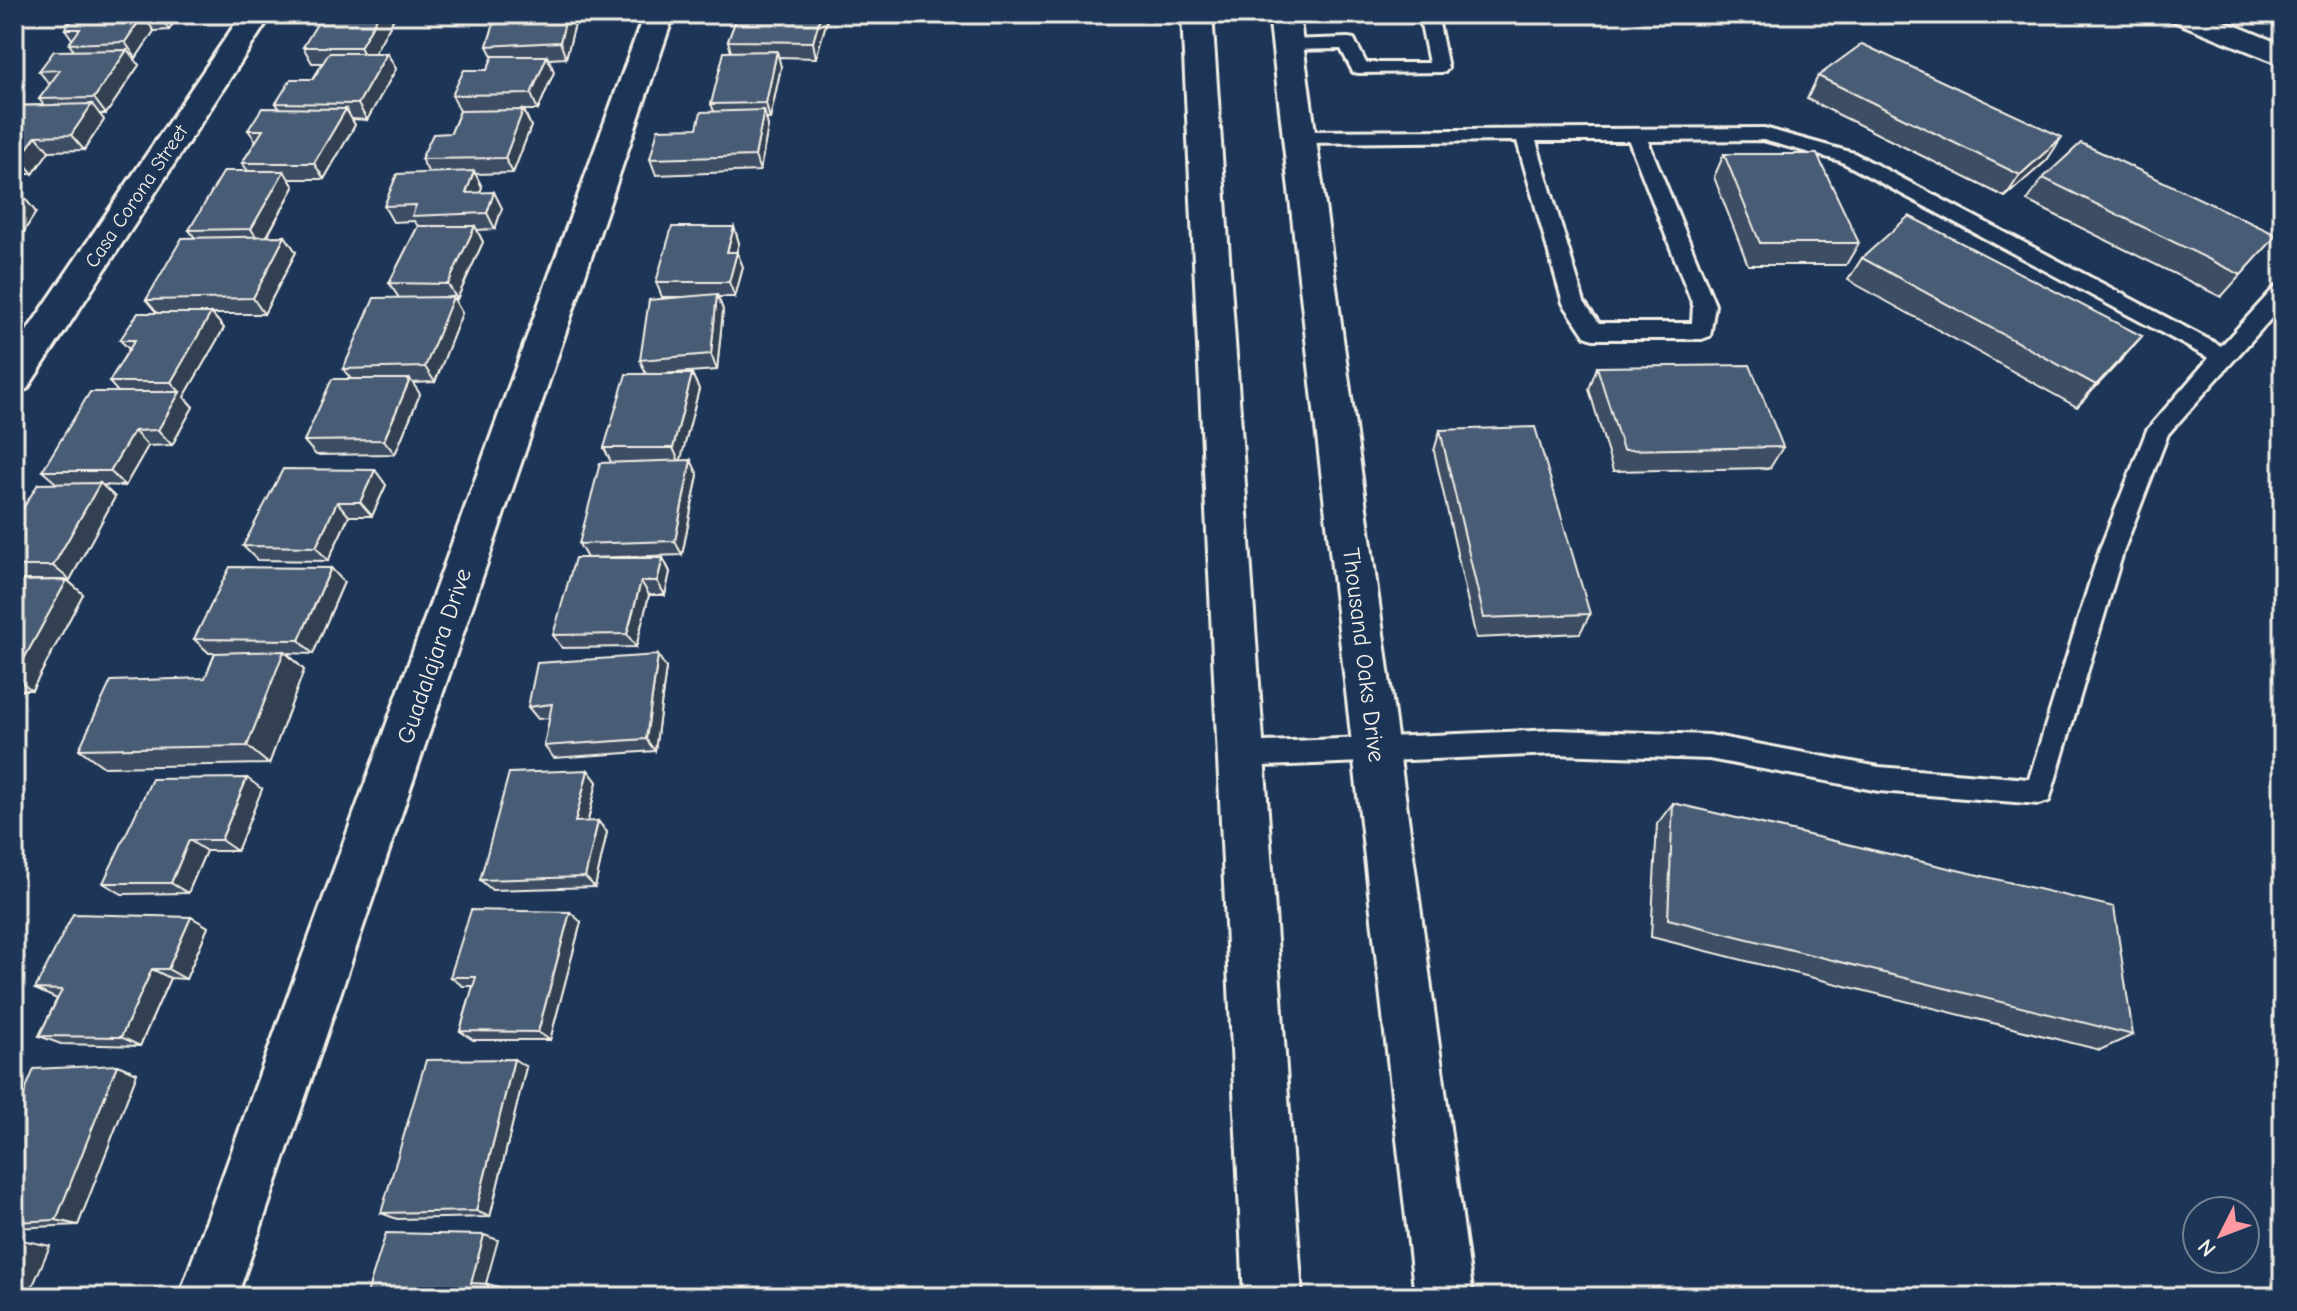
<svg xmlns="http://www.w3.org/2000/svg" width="2297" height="1311" font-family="'Comic Neue',sans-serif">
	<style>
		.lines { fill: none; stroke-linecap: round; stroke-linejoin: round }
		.lane-casing { stroke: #f4f1e8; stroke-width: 6 }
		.street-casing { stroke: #f4f1e8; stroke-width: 6 }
		.secondary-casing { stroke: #f4f1e8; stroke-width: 6 }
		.lane { fill: #1d3557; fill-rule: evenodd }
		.street { fill: #1d3557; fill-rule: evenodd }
		.secondary { fill: #1d3557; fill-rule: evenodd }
		.wall { fill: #3e4e64; stroke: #f4f1e8; stroke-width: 2 }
		.shaded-wall { fill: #324051; stroke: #f4f1e8; stroke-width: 2 }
		.building { fill: #485b74; stroke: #f4f1e8; stroke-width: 2 }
		.labels { text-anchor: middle; stroke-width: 6; stroke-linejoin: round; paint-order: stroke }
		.far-street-label { font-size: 20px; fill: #f4f1e8; stroke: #1d3557 }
		.street-label { font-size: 24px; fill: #f4f1e8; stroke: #1d3557 }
	</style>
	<rect width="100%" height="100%" fill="#1d3557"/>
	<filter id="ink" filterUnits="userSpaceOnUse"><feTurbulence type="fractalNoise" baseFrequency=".0125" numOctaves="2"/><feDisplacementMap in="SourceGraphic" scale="16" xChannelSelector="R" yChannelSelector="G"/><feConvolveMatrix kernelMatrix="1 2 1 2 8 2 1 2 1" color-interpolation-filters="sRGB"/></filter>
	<g filter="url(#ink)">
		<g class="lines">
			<defs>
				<path id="lane" d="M1419 14H1437L1448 68 1445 72 1359 73 1353 72 1341 49 1288 50 1279 45 1288 40 1348 38 1354 39 1366 63H1429Z
					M1764 128 1854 153 2221 346 2276 286 2283 284V305L2168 434 2124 549 2049 801 2039 804 1879 791 1709 759 1555 754 1241 767 1231 764 1227 755 1231 746 1241 743 1555 730 1709 735 1879 767 2029 779 2100 549 2147 430 2209 358 1840 161 1763 140 1648 141 1715 305 1710 336 1702 339H1593L1585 336 1563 303 1517 141 1299 143 1289 137 1299 131ZM1536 141H1629L1693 305 1692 323H1599L1584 302Z"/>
				<path id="street" d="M242 14H272L27 389 14 393V350Z
					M644 14H674L237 1297H179Z"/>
				<path id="secondary" d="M1182 14H1212L1302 1297H1244Z
					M1269 14H1299L1473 1297H1415Z
					M2166 14H2207L2283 45V65L2171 20Z"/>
			</defs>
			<use href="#lane" class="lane-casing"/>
			<use href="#street" class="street-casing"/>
			<use href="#secondary" class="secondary-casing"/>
			<use href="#lane" class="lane"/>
			<use href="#street" class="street"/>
			<use href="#secondary" class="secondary"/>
		</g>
		<path class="wall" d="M76 14H179L169 30 154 31 136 58H134L139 65 106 114H100L104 120 84 150 49 151 33 174H17L24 182 14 197 36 212 18 241H14V106L44 105 39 99 50 85 39 71 74 51 69 44 72 39 65 29Z
			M497 14H576L577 16 566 58 549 59 554 72 538 110H524L531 126 513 173 475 174 482 187 480 192 502 208 495 229 477 230 483 242 457 299H454L462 313 435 382 412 383 420 394 395 454 316 455 304 441 351 379 343 369 399 298 389 283 418 226 414 221 393 222 384 206 429 173 421 159 451 133 460 111 452 95 487 70 493 58 487 46Z
			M738 14H825L827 20 816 58 778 57 781 67 770 119H766L768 126 760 171 656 175 650 159 697 128 714 111 711 104 731 52 728 41Z
			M1472 14H1538L1536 20H1474Z
			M394 18 374 53H387L396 69 367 120 352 119 355 125 324 179H289L294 187 267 237 285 236 296 252 264 314H212L224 328 184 397 193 407 172 445 148 446 125 486 102 485 115 497 70 580H67L83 594 32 690H14V581L61 580H14V523L56 483 42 471 118 392 109 382 129 349 120 340 157 313 146 300 195 238 189 230 248 171 242 163 256 141 248 130 279 108 276 103 313 79 323 63H312L303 47Z
			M1818 76 2047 160 2005 197 1807 99Z
			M1724 154 1859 243 1846 265H1748L1714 177Z
			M2043 178 2277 235 2221 297 2027 201Z
			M734 227 739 243 737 252 743 267 735 297H718L723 310 717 370 660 374H692L699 389 680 460 698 475 682 555 587 558 579 544 611 462 604 448 646 374 640 360 680 297H662L656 282Z
			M1862 258 2142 336 2077 407 1848 280Z
			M1597 367 1783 447 1770 468 1613 471 1589 389Z
			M1440 430 1590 614 1580 633 1476 638 1434 451Z
			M375 470 386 485 372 516H349L328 561 257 560 243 546Z
			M663 558 670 572 665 595H649L636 647 562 648 553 635Z
			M344 582 313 654 287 653 304 670 269 764 104 767 79 749 205 678 230 653H209L194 639Z
			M666 668 655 751 554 758 544 746 550 718 538 719 528 707Z
			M588 770 597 782 588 821 607 832 595 887 492 890 480 880Z
			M262 789 237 851H206L188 893 122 894 103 883Z
			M1673 803 2133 1035 2100 1050 1651 937 1657 824Z
			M191 917 208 927 186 979 170 978 140 1046 61 1044 39 1036 57 999 35 989Z
			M581 922 550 1040H473L460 1031 473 986H463L450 977Z
			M117 1065 137 1073 78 1225 14 1228V1109L18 1108Z
			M526 1067 490 1217 397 1219 381 1213Z"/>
		<path class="shaded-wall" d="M158 14H179L169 30Z
			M379 14H392L394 18 369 63 360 47Z
			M567 14H576L577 16 566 58 560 42Z
			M821 14H825L827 20 816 58 813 42Z
			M143 15 154 31 136 58 125 42Z
			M127 50 139 65 106 114 94 98Z
			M777 51 781 67 770 119 766 103Z
			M387 53 396 69 367 120 358 104Z
			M547 56 554 72 538 110 531 94Z
			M92 104 104 120 84 150 71 135Z
			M346 109 355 125 324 179 314 163Z
			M523 110 531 126 513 173 505 158Z
			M764 110 768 126 760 171 755 156Z
			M36 136 49 151 33 174 20 158Z
			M2062 137 2047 160 2005 197 2020 175Z
			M14 170 24 182 14 197Z
			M284 171 294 187 262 245 251 229Z
			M474 171 482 187 474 209 466 193Z
			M494 192 502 208 495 229 487 213Z
			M23 196 36 212 18 241 14 237V209Z
			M475 226 483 242 457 299 448 284Z
			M734 227 739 243 732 267 727 252Z
			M285 236 296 252 264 314 253 298Z
			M737 252 743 267 735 297 729 282Z
			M717 294 723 310 717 370 711 354Z
			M453 297 462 313 435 382 425 367Z
			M211 313 224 328 184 397 193 407 172 445 158 430 180 392 171 382Z
			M2142 336 2123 358 2077 407 2096 385Z
			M692 374 699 389 680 463 673 448Z
			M410 379 420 394 395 454 384 440Z
			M134 431 148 446 125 486 110 471Z
			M691 460 698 475 682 555 675 541Z
			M375 470 386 485 372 516 360 502Z
			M100 483 115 497 70 580 53 566Z
			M337 502 349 516 328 561 316 547Z
			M663 558 670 572 665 595 657 581Z
			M331 568 344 582 313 654 299 640Z
			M67 580 83 594 32 690 14 677Z
			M641 581 649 595 636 647 627 634Z
			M284 651 304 670 269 764 247 746Z
			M658 655 666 668 655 751 646 739Z
			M588 770 597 782 585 833 575 822Z
			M247 778 262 789 237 851 221 840Z
			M598 821 607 832 595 887 585 877Z
			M189 840 206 851 188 893 171 883Z
			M570 912 581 922 550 1040 538 1032Z
			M191 917 208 927 186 979 168 969Z
			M152 969 170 978 140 1046 121 1037Z
			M514 1059 526 1067 490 1217 476 1211Z
			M117 1065 137 1073 78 1225 56 1220Z
			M484 1235 498 1240 485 1287 471 1283Z
			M17 1239 50 1246 28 1297H14V1244Z
			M488 1284 502 1288 500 1297H485Z"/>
		<path class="building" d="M76 14H158L143 15 125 42 69 44 80 29H65Z
			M323 14H379L360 47H303Z
			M497 14H567L560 42 487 46Z
			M738 14H821L813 42 728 41Z
			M1862 44 2062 137 2020 175 1818 76Z
			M127 50 94 98 39 99 60 70 39 71 54 51Z
			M777 51 766 103 711 104 724 52Z
			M329 53H387L358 104 276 103 291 79H313Z
			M493 56H547L531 94 452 95 464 70H487Z
			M92 104 71 135 36 136 20 158H14V106Z
			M262 108 346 109 314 163H242L263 130H248Z
			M523 110 505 158 421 159 433 134 451 133 460 111Z
			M764 110 755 156 650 159 658 129 697 128 701 112Z
			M2081 143 2277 235 2241 275 2043 178Z
			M1724 154H1817L1859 243H1760Z
			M224 171H284L251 229 189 230Z
			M474 171 466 193 494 192 487 213 412 216 416 205 384 206 397 174Z
			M23 196 14 209V197Z
			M1909 216 2142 336 2096 385 1862 258Z
			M418 226H475L448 284 389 283Z
			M672 227H734L727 252H737L729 282H656Z
			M285 236 253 298 146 300 182 238Z
			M717 294 711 354 640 360 649 300Z
			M453 297 425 367 343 369 374 298Z
			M138 313H211L171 382H109L135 340H120Z
			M1750 365 1783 447 1623 450 1597 367Z
			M626 374H692L673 448H604Z
			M332 379H410L384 440 304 441Z
			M90 392H180L158 430 134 431 110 471H42Z
			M1535 427 1590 614 1484 618 1440 430Z
			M691 460 675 541 579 544 600 463Z
			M283 469 375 470 360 502H337L316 547 243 546Z
			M100 483 53 566H14V523L38 484Z
			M575 558H663L657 581H641L627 634 553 635Z
			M230 567 331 568 299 640 194 639Z
			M67 580 14 677V581Z
			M284 651 247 746 79 749 111 681 205 678 215 653Z
			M658 655 646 739 544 746 552 704 528 707 537 663Z
			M588 770 575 822 598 821 585 877 480 880 509 773Z
			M247 778 221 840H189L171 883H103L152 779Z
			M1673 803 2114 907 2133 1035 1668 919Z
			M471 910 570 912 538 1032 460 1031 476 977H450Z
			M73 914 191 917 168 969H152L121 1037 39 1036 62 990 35 989Z
			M514 1059 476 1211 381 1213 426 1060Z
			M117 1065 56 1220 14 1222V1109L18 1108 34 1069Z
			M386 1233 484 1235 471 1283 488 1284 485 1297H366Z"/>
	</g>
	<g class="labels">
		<g class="far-street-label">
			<text transform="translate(136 196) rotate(-56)" y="7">Casa Corona Street</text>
		</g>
		<g class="street-label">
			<text transform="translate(1364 655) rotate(83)" y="8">Thousand Oaks Drive</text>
			<text transform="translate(434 656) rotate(-71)" y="8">Guadalajara Drive</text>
		</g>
	</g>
	<rect width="2297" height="1311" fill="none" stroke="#1d3557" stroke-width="48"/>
	<rect x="24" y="24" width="2249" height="1263" fill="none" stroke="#f4f1e8" stroke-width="3" filter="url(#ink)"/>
	<g transform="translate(2221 1235) rotate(228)"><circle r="38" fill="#1d3557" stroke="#738091" stroke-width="2"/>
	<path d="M0-6L14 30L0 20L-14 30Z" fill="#ff9aa2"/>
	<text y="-12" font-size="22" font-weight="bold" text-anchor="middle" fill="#f4f1e8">N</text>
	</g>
</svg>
